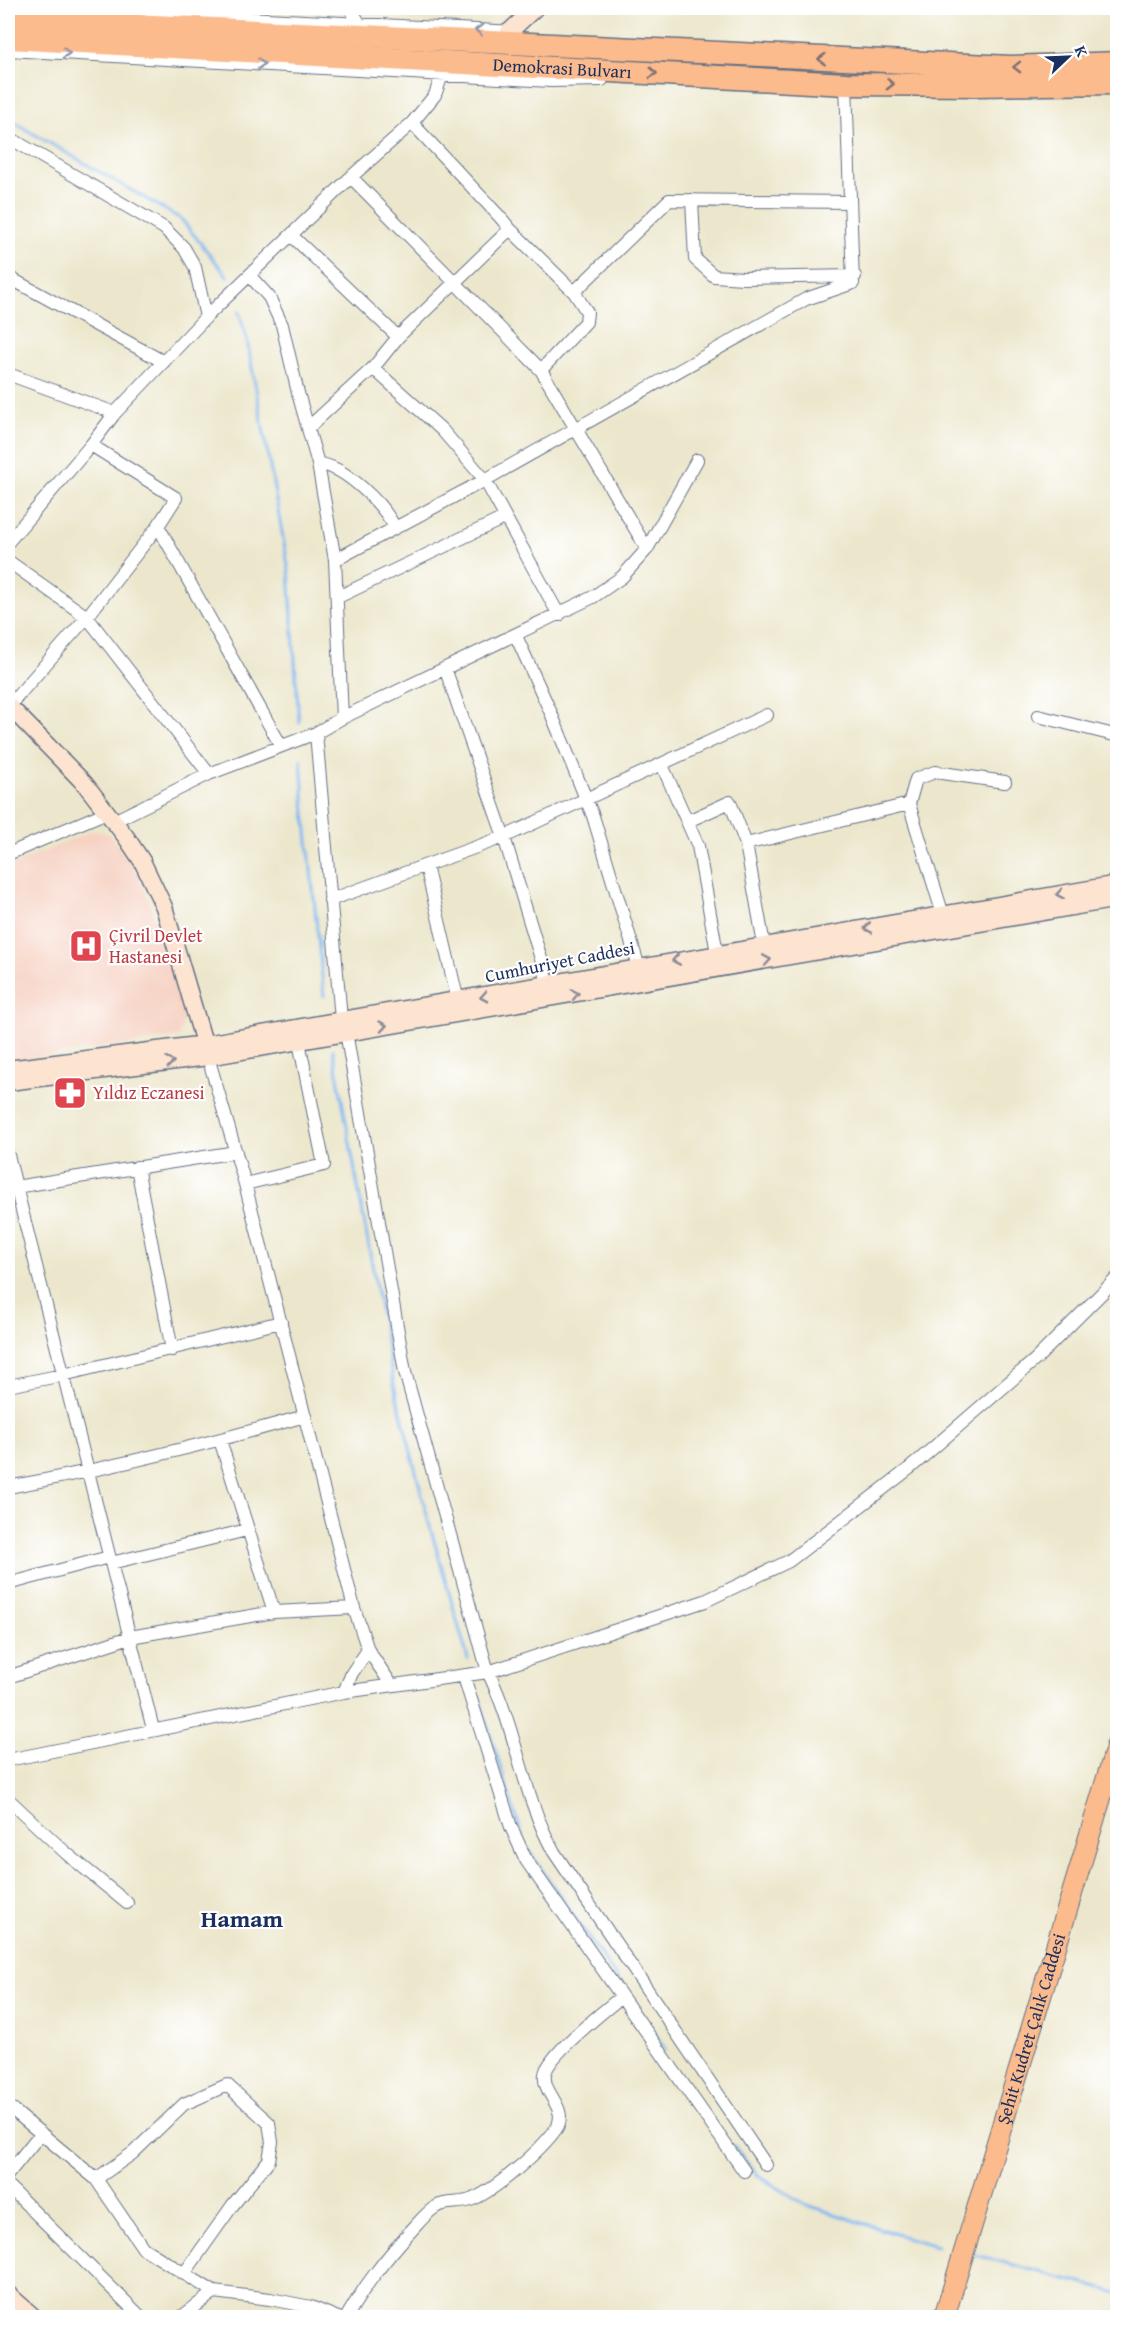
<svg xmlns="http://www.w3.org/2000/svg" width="1125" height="2325" font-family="'Gentium Book Plus',serif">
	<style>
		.built { fill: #f6d2c3 }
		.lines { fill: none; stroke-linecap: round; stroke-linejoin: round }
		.stream { stroke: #80b7f0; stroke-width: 3 }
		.street-casing { stroke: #646f84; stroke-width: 14 }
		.secondary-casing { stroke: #646f84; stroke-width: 19 }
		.primary-casing { stroke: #646f84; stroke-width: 22 }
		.highway-casing { stroke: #646f84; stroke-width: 25 }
		.street { stroke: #fff; stroke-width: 12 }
		.secondary { stroke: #fde4d1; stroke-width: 16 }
		.primary { stroke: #fbbb8d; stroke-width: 20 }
		.highway { stroke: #fbbb8d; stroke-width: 22 }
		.oneway { stroke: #8d97ae }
		.oneway2 { stroke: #806e73 }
		.oneway3 { stroke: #8c8a98 }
		.labels { text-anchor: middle; stroke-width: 4.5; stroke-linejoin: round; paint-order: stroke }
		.street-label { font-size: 18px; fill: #1b2f5e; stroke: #fff }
		.health-label { font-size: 18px; fill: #be3a42; stroke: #fff; text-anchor: start }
		.district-label { font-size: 24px; font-weight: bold; fill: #1b2f5e; stroke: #fff }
	</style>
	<rect width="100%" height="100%" fill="#fff"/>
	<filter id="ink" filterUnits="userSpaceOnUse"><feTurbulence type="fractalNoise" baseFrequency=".0167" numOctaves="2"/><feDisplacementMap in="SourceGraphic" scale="12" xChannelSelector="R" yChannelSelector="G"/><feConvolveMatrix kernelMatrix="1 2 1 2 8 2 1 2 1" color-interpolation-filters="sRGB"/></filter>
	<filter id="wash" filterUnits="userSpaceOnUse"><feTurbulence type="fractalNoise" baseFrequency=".008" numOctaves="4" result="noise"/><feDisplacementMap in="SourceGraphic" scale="24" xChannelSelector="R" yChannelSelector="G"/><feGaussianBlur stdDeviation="1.35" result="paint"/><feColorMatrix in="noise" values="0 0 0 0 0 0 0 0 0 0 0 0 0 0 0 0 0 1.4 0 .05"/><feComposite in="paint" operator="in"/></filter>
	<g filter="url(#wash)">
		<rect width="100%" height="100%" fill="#ece7cc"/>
		<path class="built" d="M93 830 110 834 141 878 186 1014 179 1037 8 1061V867Z"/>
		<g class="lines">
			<path class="stream" d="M8 119 181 219 228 277
				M239 312 247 340 289 571 299 722
				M301 760 305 812 324 996
				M333 1050 394 1385 429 1523 468 1659
				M478 1695 523 1839
				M525 1845 666 2050
				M734 2146 758 2176 807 2205 905 2237 937 2246
				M976 2255 1118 2293"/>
		</g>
	</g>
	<g filter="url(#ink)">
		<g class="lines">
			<defs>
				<path id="street" d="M56 8 515 32
					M350 8 360 24
					M8 50 551 81 602 80
					M412 123 500 217 510 229 574 292 587 312 586 322 541 370
					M8 137 164 228 184 248 195 267 206 317
					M692 200 695 259 714 276 743 278 855 276
					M291 235 398 337
					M250 276 269 297 282 325 298 393 318 464 335 560 342 718
					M8 277 164 362
					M574 292 669 200 850 202
					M373 368 442 430 485 480 559 615
					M8 374 115 413
					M309 427 373 368 398 337 510 229
					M318 464C344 465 384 505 395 528
					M158 526 281 746
					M8 542 91 445 115 413 206 317 351 177 412 123 435 95 442 75
					M647 549 697 460
					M335 560 485 480 806 299 853 283 846 84
					M8 561 87 617 209 774
					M338 597 504 518
					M516 636 551 713 593 816 641 974
					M445 668 504 837 549 985
					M8 707 87 617 158 526 176 498 91 445
					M1038 716 1118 736
					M316 733 341 1019
					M662 765 698 846 717 953
					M114 821 209 774 316 733 342 718 593 597 622 577 647 549 541 370 351 177
					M688 821 730 802 746 844 764 945
					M746 844 909 804
					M8 854 107 812
					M426 866 458 1001
					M330 900 504 837 767 715
					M943 915 909 804 916 779 935 772 1005 782
					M208 1057 245 1184 354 1608 368 1650 391 1684
					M8 1155 153 1729
					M137 1167 172 1350
					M245 1184 324 1165 299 1042
					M9 1188 236 1152
					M8 1386 63 1375 281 1322
					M220 1440 274 1612
					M8 1487C108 1469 207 1444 305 1416
					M111 1563 247 1530
					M8 1584 109 1557
					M8 1677 130 1637 274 1612 354 1608
					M464 1677 511 1827 526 1860 744 2171
					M344 1692 352 1673 368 1650
					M8 1760 344 1692 488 1672 405 1372 346 1032
					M8 1799 66 1853 127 1903
					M8 2106 96 2179 143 2248 214 2292 270 2299 311 2307 338 2318
					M766 2165 554 1852C522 1795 517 1730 488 1672L705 1601 789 1561 910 1468 1036 1359 1118 1277
					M8 2174 41 2133
					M96 2179 133 2153 184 2104 227 2085 269 2123 272 2142 269 2160 232 2206 184 2274
					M8 2186 142 2318
					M13 2318 23 2305
					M180 2318 214 2292
					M346 2318C365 2285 383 2262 408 2234 416 2226 424 2215 434 2208 446 2200 460 2205 473 2199 497 2189 541 2150 556 2129 570 2108 542 2095 545 2074 548 2055 604 2011 621 1997"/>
				<path id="secondary" d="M509 32 535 8
					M8 705 85 784 126 837 142 861 164 907 207 1053
					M8 1069 205 1044 1118 884
					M8 1082 208 1057 1118 899
					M8 2294 35 2318"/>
				<g id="primary">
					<path id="s1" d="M944 2318 1118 1741"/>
				</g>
				<g id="highway">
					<path d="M8 19 1011 67 1118 63"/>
					<path id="s2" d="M8 38 846 84 977 85 1118 83"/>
				</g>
			</defs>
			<use href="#street" class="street-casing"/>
			<use href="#secondary" class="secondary-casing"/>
			<use href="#primary" class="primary-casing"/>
			<use href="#highway" class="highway-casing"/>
			<use href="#street" class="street"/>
			<use href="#secondary" class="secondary"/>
			<use href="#primary" class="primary"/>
			<use href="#highway" class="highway"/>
		</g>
		<defs><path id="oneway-chevron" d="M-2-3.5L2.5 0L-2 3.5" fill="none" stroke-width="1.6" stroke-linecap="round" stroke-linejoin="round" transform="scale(1.5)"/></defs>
		<g class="oneway">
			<use href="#oneway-chevron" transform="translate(479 30) rotate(-177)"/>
			<use href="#oneway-chevron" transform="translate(66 53) rotate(3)"/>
			<use href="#oneway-chevron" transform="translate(261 64) rotate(3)"/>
		</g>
		<g class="oneway2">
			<use href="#oneway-chevron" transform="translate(822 59) rotate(-177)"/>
			<use href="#oneway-chevron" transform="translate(1017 67) rotate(179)"/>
			<use href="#oneway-chevron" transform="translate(653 73) rotate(3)"/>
			<use href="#oneway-chevron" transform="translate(890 84) rotate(1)"/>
		</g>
		<g class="oneway3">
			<use href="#oneway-chevron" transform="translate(1060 894) rotate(170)"/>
			<use href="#oneway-chevron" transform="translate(868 928) rotate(170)"/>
			<use href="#oneway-chevron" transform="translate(676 960) rotate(170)"/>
			<use href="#oneway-chevron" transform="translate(767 960) rotate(-10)"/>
			<use href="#oneway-chevron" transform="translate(575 994) rotate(-11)"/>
			<use href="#oneway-chevron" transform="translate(484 997) rotate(170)"/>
			<use href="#oneway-chevron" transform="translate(383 1026) rotate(-9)"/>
			<use href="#oneway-chevron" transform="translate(170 1062) rotate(-7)"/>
		</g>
	</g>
	<defs>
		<symbol id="hospital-square" viewBox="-11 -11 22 22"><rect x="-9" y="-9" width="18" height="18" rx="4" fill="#e0444e" stroke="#fff"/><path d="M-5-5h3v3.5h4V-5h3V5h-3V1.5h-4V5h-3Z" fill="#fff"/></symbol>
		<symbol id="pharmacy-square" viewBox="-11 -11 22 22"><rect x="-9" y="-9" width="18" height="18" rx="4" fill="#e0444e" stroke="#fff"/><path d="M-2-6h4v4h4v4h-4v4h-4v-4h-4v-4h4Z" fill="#fff"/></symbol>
	</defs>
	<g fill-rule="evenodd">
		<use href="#hospital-square" x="67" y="927" width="38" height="38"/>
		<use href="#pharmacy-square" x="51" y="1074" width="38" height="38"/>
	</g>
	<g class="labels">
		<g class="street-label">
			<text dy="6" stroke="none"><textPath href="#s2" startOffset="555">Demokrasi Bulvarı</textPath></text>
			<text transform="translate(560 962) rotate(-11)" y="6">Cumhuriyet Caddesi</text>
			<text dy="6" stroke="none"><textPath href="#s1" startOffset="302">Şehit Kudret Çalık Caddesi</textPath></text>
		</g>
		<g class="health-label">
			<text x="109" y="942">Çivril Devlet<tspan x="109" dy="21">Hastanesi</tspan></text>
			<text x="93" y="1099">Yıldız Eczanesi</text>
		</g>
		<g class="district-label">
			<text x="242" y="1927">Hamam</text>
		</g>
	</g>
	<rect width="1125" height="2325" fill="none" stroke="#fff" stroke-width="30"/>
	<g transform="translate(1068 57) rotate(67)" stroke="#ffffff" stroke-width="4.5" paint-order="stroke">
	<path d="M0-4.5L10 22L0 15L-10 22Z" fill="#1b2f5e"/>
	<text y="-9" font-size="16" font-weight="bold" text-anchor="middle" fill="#1b2f5e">K</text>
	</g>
</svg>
